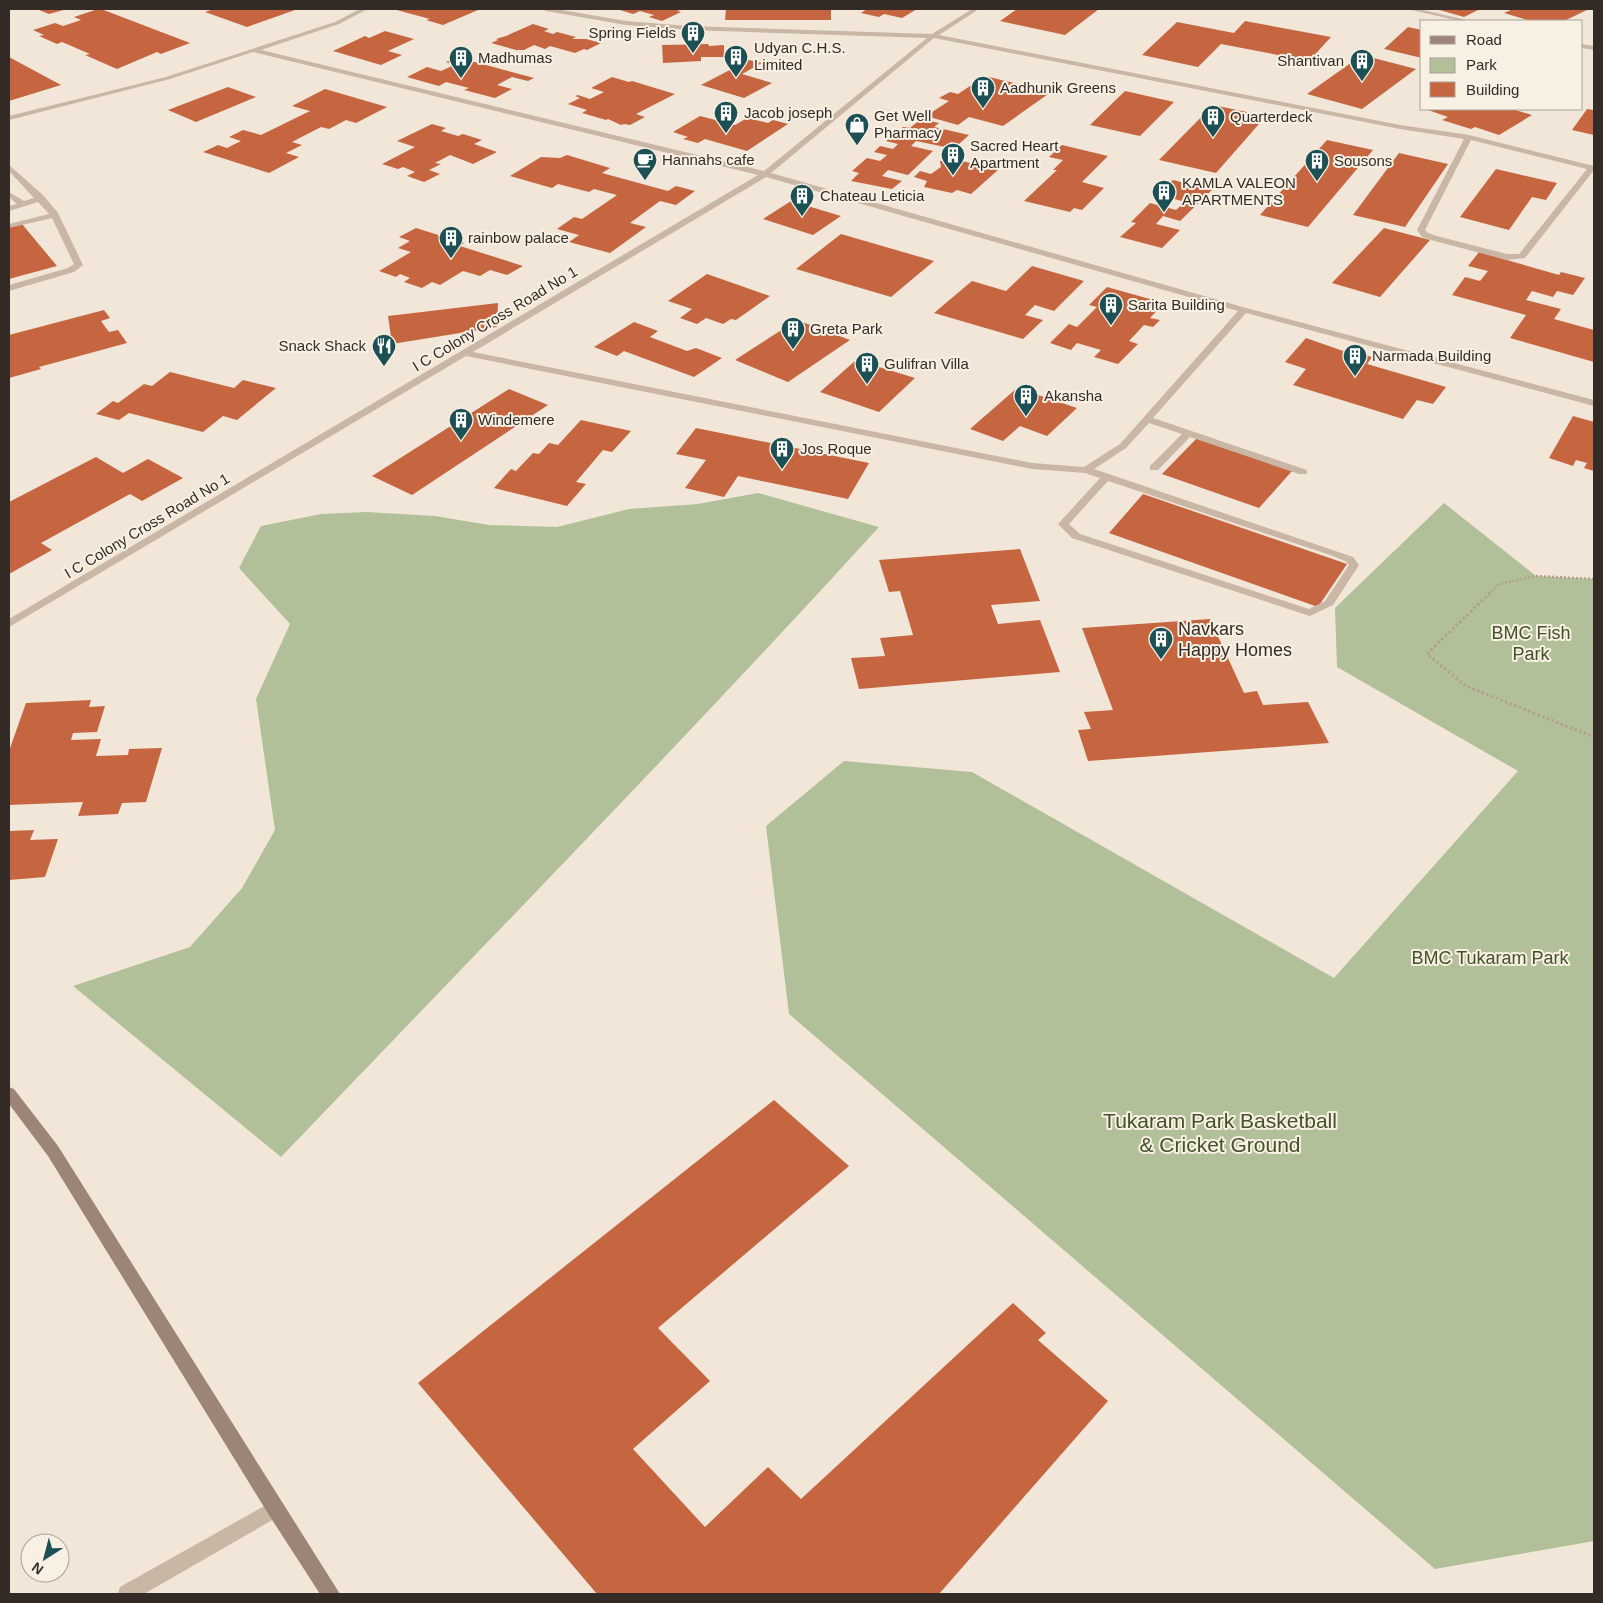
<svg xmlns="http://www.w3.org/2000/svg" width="1603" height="1603" font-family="Helvetica,sans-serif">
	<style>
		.green { fill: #b1c099 }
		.building { fill: #c66641 }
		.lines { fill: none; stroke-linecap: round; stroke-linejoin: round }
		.path-far1 { stroke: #b4a08f; stroke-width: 2.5; stroke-dasharray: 2 2; stroke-linecap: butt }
		.path { stroke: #b4a08f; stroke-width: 3; stroke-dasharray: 2.5 2.5; stroke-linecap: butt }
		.street { fill: #c9b6a5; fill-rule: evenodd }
		.secondary { fill: #9c8576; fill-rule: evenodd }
		.labels { text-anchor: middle; stroke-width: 4; stroke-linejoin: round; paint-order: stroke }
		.far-poi-label { font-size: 15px; fill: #342b26; stroke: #f9f0e4; text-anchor: start }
		.far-street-label { font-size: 15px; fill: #342b26; stroke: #f9f0e4 }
		.poi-label { font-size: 18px; fill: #342b26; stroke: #f9f0e4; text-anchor: start }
		.park-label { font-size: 18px; fill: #42522a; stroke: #f9f0e4 }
		.near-park-label { font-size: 21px; fill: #42522a; stroke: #f9f0e4 }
	</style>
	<rect width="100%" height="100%" fill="#f1e6d8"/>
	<path class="green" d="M758 493 879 527C684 741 481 948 281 1157L73 986 190 947 242 888 275 830 256 699 290 624 239 568 261 526 321 514 366 512 435 516 489 525 557 527 629 509 698 504Z
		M1444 503 1536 576 1594 579V1541L1435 1569 789 1014 766 826 844 761 972 772 1334 978 1518 771 1337 667 1335 608Z"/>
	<path class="building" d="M43 9H67L49 14 39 10Z
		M98 9H101L190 43 161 54 157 52 117 69 85 55 90 54 62 42 57 44 39 36 44 35 33 30 55 23 63 26 81 20 74 17Z
		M214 9H290L295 10 247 27 205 12Z
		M393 9H473L478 10 443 25 426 20 430 19Z
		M622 9H683L677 11 681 12 662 21 649 17 654 15 640 11 633 14 620 10Z
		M726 9H831V20H725Z
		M867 9H917L902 18 884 14 879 17 861 13Z
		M1017 9H1099L1065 35 1000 21Z
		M1436 9H1480L1464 17Z
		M1513 9H1589L1564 21H1531L1504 13Z
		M1245 21 1331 37 1309 61 1221 44 1198 67 1142 55 1177 22 1234 33Z
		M533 24 549 29 544 31 553 34 557 32 576 37 572 39H586L601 43 587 50 584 49 575 53 550 46 545 49 534 45 524 50H516L491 43 498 40 496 39 506 36Z
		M1408 27 1422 30V58L1384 49Z
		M385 31 414 39 388 51 402 55 381 65 333 51 365 36 369 38Z
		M708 44 709 46 724 45V57H701V61L663 63 662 45Z
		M1362 55 1416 69 1362 109 1307 94Z
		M9 57 61 85 9 101Z
		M456 57 534 78 528 81 512 77 497 85 512 89 495 98 464 90 469 88 446 82 439 86 407 77 427 67 441 71 454 65 446 62Z
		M749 60 762 63 742 74 772 83 744 98 701 85Z
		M985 76 1051 92 1003 126 969 117 958 125 926 116 949 101 939 98 950 92 958 94Z
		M612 77 629 82 632 81 675 94 636 114 645 117 630 125 624 124 621 125 608 119 606 120 582 113 587 110 568 104 580 98 575 96 578 95 590 99 604 92 591 88Z
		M228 87 256 97 196 122 168 110Z
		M325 89 387 107 356 123 346 120 329 129 321 127 292 142 302 145 286 153 299 157 269 173 203 152 218 145 227 148 241 141 229 137 243 130 261 135 310 111 292 106Z
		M1125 91 1174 102 1140 136 1090 125Z
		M1213 105 1266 116 1216 173 1159 160Z
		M1431 109H1512L1532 115 1499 135 1475 127 1471 129 1442 120 1448 117 1428 110Z
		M1587 109 1594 110V135L1572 130Z
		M700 116 735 125 747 118 768 123 773 120 788 124 747 151 705 139 698 143 683 139 688 137 673 132Z
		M921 119 939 123 934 127 969 135 959 144 951 142 945 147 916 141 911 146 933 151 908 175 888 170 882 176 902 181 892 189 851 181 859 173 852 171 867 158 880 161 887 155 874 152 880 146 893 149 898 144 886 141 903 127 910 128Z
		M432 124 446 128 441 131 458 136 463 134 482 140 474 144 497 152 473 164 450 155 435 163 441 164 429 170 440 174 424 182 407 176 415 172 403 167 398 169 382 164 415 147 397 141Z
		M1327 140 1373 150 1308 227 1260 215Z
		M1062 145 1108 156 1082 182 1104 188 1082 210 1074 208 1070 212 1024 201 1057 170H1053L1063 160 1049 157Z
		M1399 153 1448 164 1405 227 1353 215Z
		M567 155 610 168 602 173 668 191 676 186 695 191 676 205 660 201 630 223 646 227 610 253 569 242 579 235 557 229 574 217 582 219 617 195 594 189 589 192 558 184 552 188 510 176 541 157 560 158Z
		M953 159 966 162 998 170 971 194 957 190 952 193 924 187 927 181 914 177 920 171 931 174 941 167 940 161Z
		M1496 169 1557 183 1546 200 1532 197 1509 230 1460 217Z
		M1173 180 1212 190 1180 221 1163 216 1156 224 1180 230 1162 248 1120 237 1136 223 1131 222 1150 203 1176 210 1185 202 1157 194Z
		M791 201 841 216 813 235 763 219Z
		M22 224 57 266 9 279V227Z
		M416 228 464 243 460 246 523 266 507 275 490 270 480 276 463 271 440 285 432 282 422 288 404 282 410 278 400 274 396 277 379 271 411 252 398 248 410 241 399 237Z
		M1384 228 1430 240 1380 297 1332 283Z
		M841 234 934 261 891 297 796 269Z
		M1479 252 1559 275 1561 272 1585 278 1573 295 1557 291 1553 297 1532 291 1526 300 1561 309 1554 319 1594 330V362L1510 338 1526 315 1452 295 1465 277 1480 281 1488 271 1468 266Z
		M1032 266 1084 281 1054 311 1035 305 1025 315 1043 320 1023 339 934 313 972 281 1006 291Z
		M707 274 770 296 736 320 731 319 723 324 706 318 697 324 680 318 692 309 668 301Z
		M1107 287 1164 303 1150 318 1160 320 1153 327 1144 325 1129 341 1138 344 1118 364 1094 357 1101 350 1077 343 1071 350 1050 343 1069 324 1077 327 1097 307 1089 305Z
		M498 303 497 327 392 344 388 316Z
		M104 310 110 318 101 321 109 332 118 330 127 343 39 367 41 369 9 378V335Z
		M797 320 850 340 788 382 735 360Z
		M634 322 658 331 650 337 687 351 696 348 722 358 694 377 624 351 617 356 594 347Z
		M1306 338 1346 352 1348 350 1372 357 1367 364 1446 387 1433 404 1417 400 1403 419 1293 385 1306 369 1285 362Z
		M856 360 915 378 879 412 820 392Z
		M170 372 234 388 243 380 276 388 237 420 223 416 203 432 129 413 119 420 96 414 113 401 118 403 144 384 152 386Z
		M1017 388 1077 408 1047 436 1020 426 1003 441 970 429Z
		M509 389 548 405 412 495 372 476Z
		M1573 416 1594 422V471L1584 468 1587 463 1576 460 1573 466 1549 458Z
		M581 420 631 431 612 452 603 450 576 482 586 484 567 506 494 488 511 469 516 471 533 453 539 454 549 443 558 445Z
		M696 428 869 463 848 499 738 476 724 497 685 488 706 460 676 454Z
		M1197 438 1292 471 1259 508 1162 474Z
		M96 457 123 473 148 459 183 478 142 501 130 494 41 543 52 550 9 574V502Z
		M1143 494 1347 564 1318 607 1109 533Z
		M1020 549 1040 601 991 605 998 624 1040 620 1060 672 859 689 851 658 885 656 880 638 913 635 900 591 889 592 879 560Z
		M1210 619 1244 693 1257 691 1263 705 1308 702 1329 743 1088 761 1078 730 1091 729 1084 712 1113 710 1082 628Z
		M91 700 89 707 105 706 97 732 73 733 71 740 101 739 96 756 128 755 129 749 162 748 146 802 122 803 118 814 78 816 83 802 9 805V751L26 703Z
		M34 830 30 840 58 839 45 877 9 880V831Z
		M774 1100 849 1166 658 1328 710 1381 633 1449 705 1527 768 1467 801 1499 1013 1303 1046 1333 1038 1340 1108 1401 939 1594H597L418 1383Z"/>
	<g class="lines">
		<path class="path-far1" d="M1489 594 1499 584 1536 576 1594 579"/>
		<path class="path" d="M1490 593 1427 654 1466 686 1594 737"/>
		<path class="street" d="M360 9H368L339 24 261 50 764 171 927 38 688 30 626 25 546 11 543 9H556L626 21 688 26 932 34 972 9H979L939 35 1400 125 1469 135 1594 166V170L1525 258 1507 260 1431 240 1422 237 1417 230 1464 139 1400 129 934 38 771 173 1250 309 1594 400V406L1246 313 1153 418 1307 470V474H1299L1190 437 1158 470H1150V466L1182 434 1149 423 1126 448 1094 469 1353 557 1359 565 1333 605 1310 616 1072 538 1058 524 1100 478 1085 473 1032 469 466 356 9 627V619L758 175 253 52 170 79 9 120V116L166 77 335 22ZM1471 140 1587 169 1519 254H1507L1437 236 1428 233 1425 230ZM766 177 1238 311 1120 444 1084 467 1032 463 473 352ZM1108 481 1333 556 1345 561 1349 565 1325 601 1309 609 1080 534 1069 524Z
			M1407 9H1418L1471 21H1460Z
			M1582 44 1594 46V50L1582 48Z
			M9 165 44 196 58 213 83 265 74 272 9 291V285L68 268 74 264 52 218 9 228V224L49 214 38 202 9 211V206L17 204 9 197V192L24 201 34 198 9 171Z
			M275 1500 281 1503 284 1509 281 1515 144 1594H118L120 1587Z"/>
		<path class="secondary" d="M9 1087 14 1089 58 1146 340 1594H320L269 1515 48 1156 9 1104Z"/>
	</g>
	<defs>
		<symbol id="building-pin" viewBox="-11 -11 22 30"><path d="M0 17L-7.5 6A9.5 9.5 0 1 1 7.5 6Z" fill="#1c5055" stroke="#f9f0e4"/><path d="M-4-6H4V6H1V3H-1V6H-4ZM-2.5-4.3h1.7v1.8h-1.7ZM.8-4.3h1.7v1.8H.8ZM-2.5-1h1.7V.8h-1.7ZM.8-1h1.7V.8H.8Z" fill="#fff"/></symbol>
		<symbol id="shop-pin" viewBox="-11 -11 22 30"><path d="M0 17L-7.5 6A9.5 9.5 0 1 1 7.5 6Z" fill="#1c5055" stroke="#f9f0e4"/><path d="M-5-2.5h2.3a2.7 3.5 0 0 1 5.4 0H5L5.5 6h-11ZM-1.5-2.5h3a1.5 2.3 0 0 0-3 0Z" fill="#fff"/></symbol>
		<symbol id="cafe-pin" viewBox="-11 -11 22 30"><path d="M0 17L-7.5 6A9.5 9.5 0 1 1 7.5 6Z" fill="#1c5055" stroke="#f9f0e4"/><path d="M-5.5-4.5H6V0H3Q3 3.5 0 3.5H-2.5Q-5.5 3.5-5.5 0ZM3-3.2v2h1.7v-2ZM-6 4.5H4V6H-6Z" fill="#fff"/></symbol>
		<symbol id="restaurant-pin" viewBox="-11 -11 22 30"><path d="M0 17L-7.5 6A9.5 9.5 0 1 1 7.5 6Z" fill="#1c5055" stroke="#f9f0e4"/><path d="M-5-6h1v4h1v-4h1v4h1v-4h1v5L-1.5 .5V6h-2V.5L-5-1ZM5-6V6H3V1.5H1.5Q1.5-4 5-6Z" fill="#fff"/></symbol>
	</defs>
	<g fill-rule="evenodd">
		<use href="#building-pin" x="679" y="19" width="28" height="38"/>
		<use href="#building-pin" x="722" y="43" width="28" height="38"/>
		<use href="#building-pin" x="447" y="44" width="28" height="38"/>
		<use href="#building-pin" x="1348" y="47" width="28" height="38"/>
		<use href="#building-pin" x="969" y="74" width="28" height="38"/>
		<use href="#building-pin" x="712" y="99" width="28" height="38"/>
		<use href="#building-pin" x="1199" y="103" width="28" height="38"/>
		<use href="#shop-pin" x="843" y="111" width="28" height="38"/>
		<use href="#building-pin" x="939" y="141" width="28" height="38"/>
		<use href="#cafe-pin" x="631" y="146" width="28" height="38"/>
		<use href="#building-pin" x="1303" y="147" width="28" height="38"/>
		<use href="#building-pin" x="1150" y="178" width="28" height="38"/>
		<use href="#building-pin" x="788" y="182" width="28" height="38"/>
		<use href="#building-pin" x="437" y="224" width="28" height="38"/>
		<use href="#building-pin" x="1097" y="291" width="28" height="38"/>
		<use href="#building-pin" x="779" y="315" width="28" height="38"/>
		<use href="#restaurant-pin" x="370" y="332" width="28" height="38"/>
		<use href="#building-pin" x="1341" y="342" width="28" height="38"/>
		<use href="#building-pin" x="853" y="350" width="28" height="38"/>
		<use href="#building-pin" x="1012" y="382" width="28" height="38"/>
		<use href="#building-pin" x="447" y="406" width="28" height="38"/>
		<use href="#building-pin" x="768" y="435" width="28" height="38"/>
		<use href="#building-pin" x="1147" y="625" width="28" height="38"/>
	</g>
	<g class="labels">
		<g class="far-poi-label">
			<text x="676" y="38" text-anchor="end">Spring Fields</text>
			<text x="754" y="53">Udyan C.H.S.<tspan x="754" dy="17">Limited</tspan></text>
			<text x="478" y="63">Madhumas</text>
			<text x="1344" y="66" text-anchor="end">Shantivan</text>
			<text x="1000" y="93">Aadhunik Greens</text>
			<text x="744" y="118">Jacob joseph</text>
			<text x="874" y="121">Get Well<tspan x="874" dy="17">Pharmacy</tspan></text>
			<text x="1230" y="122">Quarterdeck</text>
			<text x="970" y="151">Sacred Heart<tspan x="970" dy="17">Apartment</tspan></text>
			<text x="662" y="165">Hannahs cafe</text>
			<text x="1334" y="166">Sousons</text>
			<text x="1182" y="188">KAMLA VALEON<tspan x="1182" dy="17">APARTMENTS</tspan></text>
			<text x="820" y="201">Chateau Leticia</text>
			<text x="468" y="243">rainbow palace</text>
			<text x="1128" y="310">Sarita Building</text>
			<text x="810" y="334">Greta Park</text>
			<text x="366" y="351" text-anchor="end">Snack Shack</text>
			<text x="1372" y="361">Narmada Building</text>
			<text x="884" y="369">Gulifran Villa</text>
			<text x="1044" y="401">Akansha</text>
			<text x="478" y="425">Windemere</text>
			<text x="800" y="454">Jos Roque</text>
		</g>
		<g class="far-street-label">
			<text transform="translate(495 319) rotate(-31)" y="5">I C Colony Cross Road No 1</text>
			<text transform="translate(147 526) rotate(-31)" y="5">I C Colony Cross Road No 1</text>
		</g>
		<g class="poi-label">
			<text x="1178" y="635">Navkars<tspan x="1178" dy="21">Happy Homes</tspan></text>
		</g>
		<g class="park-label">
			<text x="1531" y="639">BMC Fish<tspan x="1531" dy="21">Park</tspan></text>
			<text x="1490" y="964">BMC Tukaram Park</text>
		</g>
		<g class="near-park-label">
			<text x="1220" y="1128">Tukaram Park Basketball<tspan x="1220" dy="24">&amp; Cricket Ground</tspan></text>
		</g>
	</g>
	<rect width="1603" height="1603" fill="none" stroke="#342b26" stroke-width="20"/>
	<rect x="1420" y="20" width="162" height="90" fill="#f9f0e4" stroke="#aaa198"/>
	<rect x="1430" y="36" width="25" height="8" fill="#9c8576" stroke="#aaa198"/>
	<text x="1466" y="45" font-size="15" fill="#342b26">Road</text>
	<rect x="1430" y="58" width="25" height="15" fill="#b1c099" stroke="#aaa198"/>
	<text x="1466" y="70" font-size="15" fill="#342b26">Park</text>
	<rect x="1430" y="82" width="25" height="15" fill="#c66641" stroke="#aaa198"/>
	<text x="1466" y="95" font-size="15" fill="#342b26">Building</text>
	<g transform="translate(45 1558) rotate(216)"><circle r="24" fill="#f9f0e4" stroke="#aaa198"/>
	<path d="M0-4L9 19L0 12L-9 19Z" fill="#1c5055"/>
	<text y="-8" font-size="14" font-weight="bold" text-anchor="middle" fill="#342b26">N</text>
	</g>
</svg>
